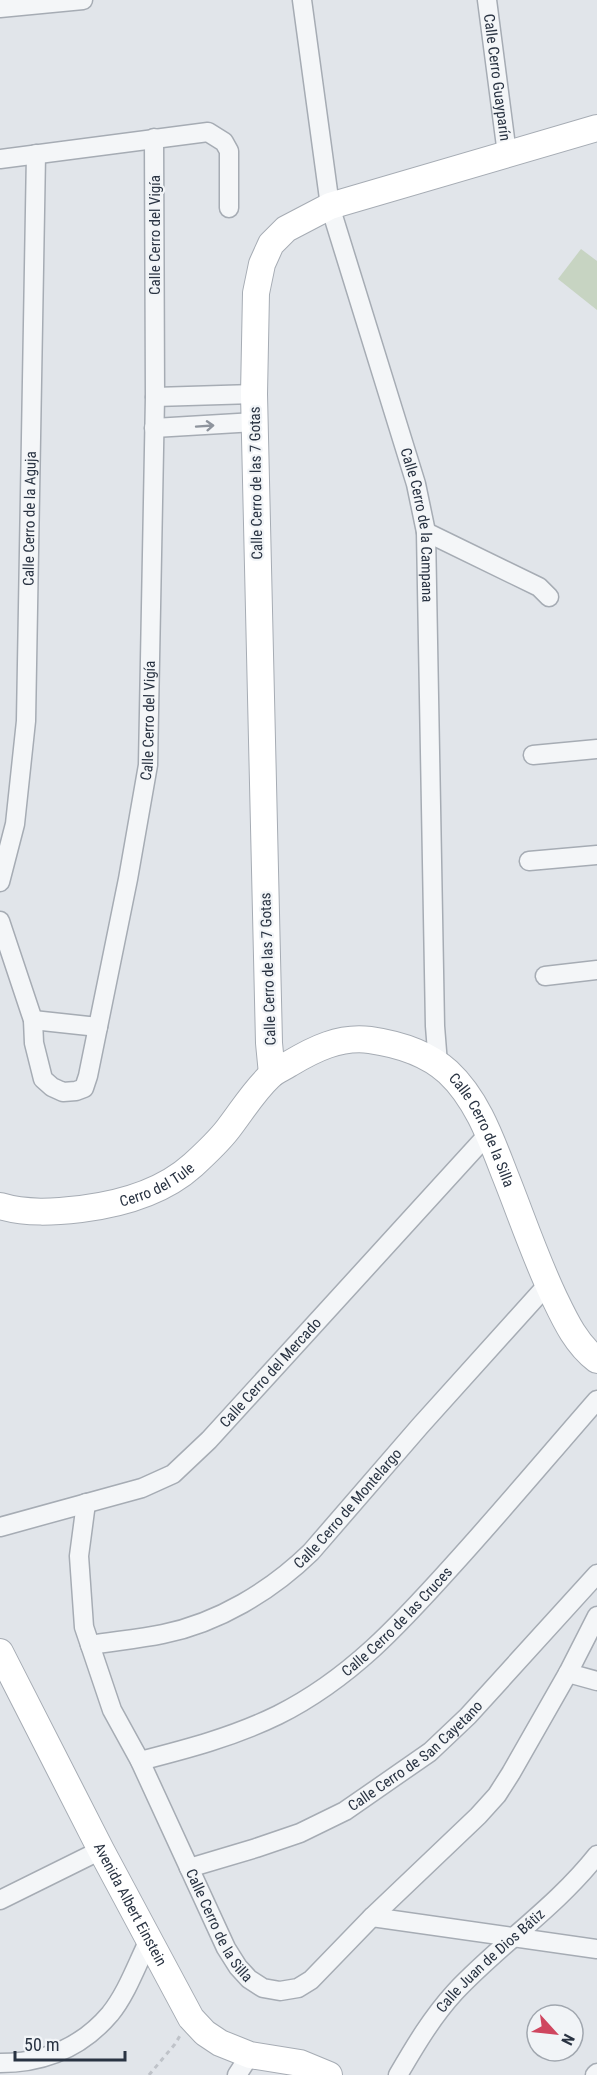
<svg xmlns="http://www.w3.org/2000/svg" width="597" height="2075" font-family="'Roboto Condensed',sans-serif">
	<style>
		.pitch { fill: #c7d4c2 }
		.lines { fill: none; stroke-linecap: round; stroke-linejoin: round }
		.street-casing { stroke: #a6acb4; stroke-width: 21 }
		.secondary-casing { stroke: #a6acb4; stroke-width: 28 }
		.path { stroke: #bfc3c9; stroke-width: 3; stroke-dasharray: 4.5 4.5; stroke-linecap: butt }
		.street { stroke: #f4f6f8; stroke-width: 18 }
		.secondary { stroke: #fff; stroke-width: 26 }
		.oneway { stroke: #8e949d }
		.labels { text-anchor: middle; stroke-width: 4.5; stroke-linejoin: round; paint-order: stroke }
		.street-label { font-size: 15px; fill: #293342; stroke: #f1f4f7 }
	</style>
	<rect width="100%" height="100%" fill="#e1e5ea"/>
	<path class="pitch" d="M581 249 597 261V310L558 279Z"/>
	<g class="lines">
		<defs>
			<g id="street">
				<path id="s1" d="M302 0 330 206 416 484 426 532 435 1026 438 1064"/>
				<path id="s2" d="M487 0 507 154"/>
				<path d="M0 8 83 0"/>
				<path d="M0 159 208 132 224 142 229 151V208"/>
				<path d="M155 397 254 394"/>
				<path d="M154 428 255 422"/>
				<path d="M426 532 539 587 549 597"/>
				<path d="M533 755 597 749"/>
				<path d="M529 861 597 855"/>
				<path id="s3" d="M0 882 15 824 26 721 36 154"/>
				<path id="s4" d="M0 921 33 1020 34 1043 43 1079 52 1087 63 1092 76 1091 84 1088 88 1076 128 879 148 765 155 397 154 138"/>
				<path d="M545 976 597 970"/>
				<path d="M33 1020 98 1027"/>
				<path id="s5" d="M86 1503 79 1556 84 1627 112 1710 140 1761 226 1948 238 1967 249 1979 263 1988 280 1991 298 1988 311 1980 372 1917 478 1816 497 1795 511 1773 568 1673 597 1616"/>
				<path id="s6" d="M0 1527 142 1488 173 1474 209 1440 489 1133"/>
				<path id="s7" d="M90 1645C115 1641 139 1639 163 1634 218 1623 271 1591 311 1552L420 1426 548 1284"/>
				<path d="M568 1673 597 1681"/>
				<path id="s8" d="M140 1761C187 1749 233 1737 278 1715 350 1679 399 1625 453 1565 502 1511 549 1455 597 1400"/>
				<path id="s9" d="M189 1868 256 1848 300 1833 345 1811 430 1752 468 1716 597 1574"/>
				<path d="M0 1900 101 1850"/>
				<path d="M372 1917 597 1949"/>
				<path d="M0 2063C44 2063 81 2048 110 2014 127 1993 137 1964 149 1940"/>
				<path d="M237 2075 250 2055"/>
				<path id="s10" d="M398 2075C415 2046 432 2017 455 1992 500 1944 556 1907 597 1855"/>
				<path d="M595 2075 597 2073"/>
			</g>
			<g id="secondary">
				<path d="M272 1074 269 1043 254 394 256 293 262 264 271 244 286 229 330 206 597 128"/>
				<path id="s11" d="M0 1206C26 1214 55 1212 81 1209 121 1204 162 1193 193 1165 205 1154 218 1142 228 1129 242 1111 253 1092 270 1076 275 1071 283 1068 289 1064 314 1049 340 1036 370 1040 398 1044 427 1053 448 1072 477 1099 491 1139 505 1175 521 1215 535 1257 554 1297 565 1320 576 1344 597 1360"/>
				<path id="s12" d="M0 1652 101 1850 191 2018 205 2033 220 2043 250 2055 300 2063 329 2075"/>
			</g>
		</defs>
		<use href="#street" class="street-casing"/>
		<use href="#secondary" class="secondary-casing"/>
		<path class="path" d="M149 2075 175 2044 181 2034"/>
		<use href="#street" class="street"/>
		<use href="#secondary" class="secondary"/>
	</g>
	<defs><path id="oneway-shaft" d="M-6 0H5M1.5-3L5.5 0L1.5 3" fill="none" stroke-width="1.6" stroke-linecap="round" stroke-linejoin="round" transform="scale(1.5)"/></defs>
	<use class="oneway" href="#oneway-shaft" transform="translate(205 426) rotate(-4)"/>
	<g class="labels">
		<g class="street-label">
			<text dy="5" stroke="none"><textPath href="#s2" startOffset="78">Calle Cerro Guayparín</textPath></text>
			<text transform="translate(155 235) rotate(-90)" y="5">Calle Cerro del Vigía</text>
			<text transform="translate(256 483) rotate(-91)" y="5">Calle Cerro de las 7 Gotas</text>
			<text dy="5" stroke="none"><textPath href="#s3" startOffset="366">Calle Cerro de la Aguja</textPath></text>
			<text dy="5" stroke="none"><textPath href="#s1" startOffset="540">Calle Cerro de la Campana</textPath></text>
			<text dy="5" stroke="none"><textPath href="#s4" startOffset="584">Calle Cerro del Vigía</textPath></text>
			<text transform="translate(268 969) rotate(-92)" y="5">Calle Cerro de las 7 Gotas</text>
			<text dy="5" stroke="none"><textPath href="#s11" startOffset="584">Calle Cerro de la Silla</textPath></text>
			<text dy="5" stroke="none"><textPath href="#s11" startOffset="162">Cerro del Tule</textPath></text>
			<text dy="5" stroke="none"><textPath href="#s6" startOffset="322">Calle Cerro del Mercado</textPath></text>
			<text dy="5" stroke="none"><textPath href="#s7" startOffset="302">Calle Cerro de Montelargo</textPath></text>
			<text dy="5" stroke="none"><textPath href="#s8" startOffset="298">Calle Cerro de las Cruces</textPath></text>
			<text dy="5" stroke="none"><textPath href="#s9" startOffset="256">Calle Cerro de San Cayetano</textPath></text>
			<text dy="5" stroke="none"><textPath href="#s12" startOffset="284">Avenida Albert Einstein</textPath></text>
			<text dy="5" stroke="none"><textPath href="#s5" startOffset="453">Calle Cerro de la Silla</textPath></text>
			<text dy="5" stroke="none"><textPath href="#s10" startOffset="148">Calle Juan de Dios Bátiz</textPath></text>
		</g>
	</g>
	<g transform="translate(555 2033) rotate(117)"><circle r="28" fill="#f1f4f7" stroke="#a1a7af" stroke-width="1.5"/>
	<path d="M0-4.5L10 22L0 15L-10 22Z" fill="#cf465f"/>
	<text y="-9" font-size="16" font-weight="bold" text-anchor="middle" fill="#293342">N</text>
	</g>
	<path d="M15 2051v9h110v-9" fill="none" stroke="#293342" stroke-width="3"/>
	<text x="24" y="2051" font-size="18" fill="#293342" stroke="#f1f4f7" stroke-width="4.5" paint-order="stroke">50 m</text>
</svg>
